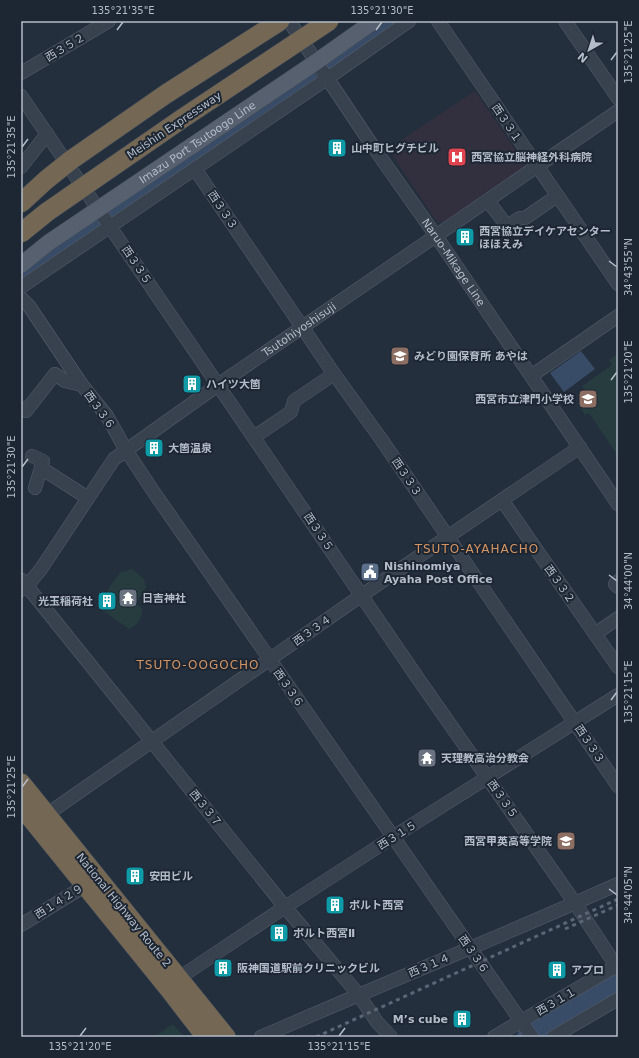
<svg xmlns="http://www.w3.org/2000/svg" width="639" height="1058" font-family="'DejaVu Sans','Noto Sans JP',sans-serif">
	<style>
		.medical { fill: #32303f }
		.green { fill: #263c3f }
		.water { fill: #394c67 }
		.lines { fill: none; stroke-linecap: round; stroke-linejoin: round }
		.river { stroke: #394c67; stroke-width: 19 }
		.minor-casing { stroke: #565f6c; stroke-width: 14 }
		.major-casing { stroke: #414a57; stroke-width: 17 }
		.highway-casing { stroke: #434c59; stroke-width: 20 }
		.minor { stroke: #38414e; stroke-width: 13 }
		.major { stroke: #56606e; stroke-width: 16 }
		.highway { stroke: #746855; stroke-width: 19 }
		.rail { stroke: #5a6575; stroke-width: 3; stroke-dasharray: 4 4; stroke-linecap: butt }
		.highway-bridge-casing { stroke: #434c59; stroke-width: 20; stroke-linecap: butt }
		.highway-bridge { stroke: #746855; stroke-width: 19 }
		.ticks { fill: none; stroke: #b4bcc9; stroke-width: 1.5 }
		.labels { text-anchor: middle; stroke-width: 4; stroke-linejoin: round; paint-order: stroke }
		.street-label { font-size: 11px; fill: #b4bcc9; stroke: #1d2633 }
		.poi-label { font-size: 11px; font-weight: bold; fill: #b4bcc9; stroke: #1d2633; text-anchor: start }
		.neighbourhood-label { font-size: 12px; letter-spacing: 1px; fill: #d59563; stroke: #1d2633 }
		.neatline { fill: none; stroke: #b4bcc9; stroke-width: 1.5 }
		.ticks-label { font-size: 10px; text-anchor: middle; fill: #b4bcc9 }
	</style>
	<rect width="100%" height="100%" fill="#242f3e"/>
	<path class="medical" d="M475 91 527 166 447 222H437L388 149Z"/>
	<path class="green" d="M618 354V456L589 413 585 415 578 404 589 396 582 386 612 365 609 360Z
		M132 569 144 579 146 587 136 604 142 608C143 617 138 625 129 629L105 612 100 603 113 582 121 572Z
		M173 1024 184 1037H154Z"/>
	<path class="water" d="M581 351 595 369 564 392 550 373Z"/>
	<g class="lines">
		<path class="river" d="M333 63 393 21
			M21 279 308 80
			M526 1037 618 982"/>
		<defs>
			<g id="minor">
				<path id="s1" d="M289 21 374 148 436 236 618 504"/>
				<path d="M438 21 618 284"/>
				<path d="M565 21 618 98"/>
				<path d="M21 73 109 21"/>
				<path d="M21 96 419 680 575 903 618 969"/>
				<path d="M21 167 47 134"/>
				<path d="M195 169 332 371 381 439 618 786"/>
				<path d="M488 201 507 226 520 218H525L557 196"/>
				<path d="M21 287 328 78 409 21"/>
				<path d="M21 298 29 306 82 385 107 416 126 450 153 491 532 1037"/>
				<path d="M531 376 618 316"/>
				<path d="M21 408 26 411 55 374 65 381 82 385"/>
				<path d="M254 437 291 412 294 401 334 374"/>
				<path d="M32 456 43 461 35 488"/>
				<path d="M41 468 88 498"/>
				<path d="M502 500 618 667"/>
				<path d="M22 580 285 907 358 994 377 1022 391 1037"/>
				<path d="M618 581 615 584 618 587"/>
				<path id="s2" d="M21 590 27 586 41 569 114 459 218 385 618 111"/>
				<path d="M595 634 618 618"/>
				<path d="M46 815 362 595 580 447"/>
				<path d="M21 925 75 892 90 881"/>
				<path d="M179 978 285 907 393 837 618 695"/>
				<path d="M261 1037C380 985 500 937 618 884"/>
				<path d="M494 1037 618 965"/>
				<path d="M553 1037 618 999"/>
			</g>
			<g id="major">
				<path id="s3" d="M21 265 48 243 316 62 374 21"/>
			</g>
			<path id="highway" d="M21 783 226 1037
				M21 806 169 989 206 1037"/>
		</defs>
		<use href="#minor" class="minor-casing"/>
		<use href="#major" class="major-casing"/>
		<use href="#highway" class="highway-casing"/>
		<use href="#minor" class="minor"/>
		<use href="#major" class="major"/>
		<use href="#highway" class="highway"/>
		<path class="rail" d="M565 929 618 905
			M316 1037 618 899"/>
		<defs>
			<path id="highway-bridge" d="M21 203 46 180 71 160 166 94 280 21
				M21 233 47 212 183 118 329 21"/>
		</defs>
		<use href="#highway-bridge" class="highway-bridge-casing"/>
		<use href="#highway-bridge" class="highway-bridge"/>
	</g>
	<path class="ticks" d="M117 30 123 22M376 30 382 22M611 60 617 52M22 147 28 139M609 261 617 267M611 380 617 372M22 467 28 459M609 575 617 581M611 700 617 692M22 787 28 779M609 889 617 895M80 1036 86 1028M339 1036 345 1028"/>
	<defs>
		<symbol id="building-square" viewBox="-11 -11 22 22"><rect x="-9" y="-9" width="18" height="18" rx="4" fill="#0f9aa8" stroke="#1d2633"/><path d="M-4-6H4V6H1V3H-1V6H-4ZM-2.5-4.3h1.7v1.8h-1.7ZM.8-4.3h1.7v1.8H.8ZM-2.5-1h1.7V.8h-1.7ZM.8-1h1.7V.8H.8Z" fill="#fff"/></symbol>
		<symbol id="hospital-square" viewBox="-11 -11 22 22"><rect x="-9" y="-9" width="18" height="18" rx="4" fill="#e0444e" stroke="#1d2633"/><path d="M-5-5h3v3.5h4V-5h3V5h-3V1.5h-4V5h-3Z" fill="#fff"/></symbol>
		<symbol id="school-square" viewBox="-11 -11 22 22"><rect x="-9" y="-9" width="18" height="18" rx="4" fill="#8d6e63" stroke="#1d2633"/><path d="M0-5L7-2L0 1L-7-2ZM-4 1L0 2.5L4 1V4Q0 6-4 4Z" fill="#fff"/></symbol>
		<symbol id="civic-square" viewBox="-11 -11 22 22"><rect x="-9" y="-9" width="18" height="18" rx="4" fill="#5c6f8a" stroke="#1d2633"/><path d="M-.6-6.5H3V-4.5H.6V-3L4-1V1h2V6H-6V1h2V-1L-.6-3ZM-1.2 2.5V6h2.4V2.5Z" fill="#fff"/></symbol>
		<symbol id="temple-square" viewBox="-11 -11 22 22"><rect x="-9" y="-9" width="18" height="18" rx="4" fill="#6b7280" stroke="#1d2633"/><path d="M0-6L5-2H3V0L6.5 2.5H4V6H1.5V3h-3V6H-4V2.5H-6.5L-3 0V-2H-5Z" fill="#fff"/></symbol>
	</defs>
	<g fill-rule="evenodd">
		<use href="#building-square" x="326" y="137" width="22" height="22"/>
		<use href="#hospital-square" x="446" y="146" width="22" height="22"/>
		<use href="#building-square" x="454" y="226" width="22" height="22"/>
		<use href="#school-square" x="389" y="345" width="22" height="22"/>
		<use href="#building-square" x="181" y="373" width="22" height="22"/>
		<use href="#school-square" x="577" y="388" width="22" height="22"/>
		<use href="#building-square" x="143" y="437" width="22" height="22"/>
		<use href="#civic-square" x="359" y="561" width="22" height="22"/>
		<use href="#temple-square" x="117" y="587" width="22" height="22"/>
		<use href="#building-square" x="96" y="590" width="22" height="22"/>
		<use href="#temple-square" x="416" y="747" width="22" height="22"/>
		<use href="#school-square" x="555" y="830" width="22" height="22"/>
		<use href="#building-square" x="124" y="865" width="22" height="22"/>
		<use href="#building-square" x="324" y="894" width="22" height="22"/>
		<use href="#building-square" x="268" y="922" width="22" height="22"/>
		<use href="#building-square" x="212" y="957" width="22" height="22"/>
		<use href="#building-square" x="546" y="959" width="22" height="22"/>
		<use href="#building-square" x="451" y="1008" width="22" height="22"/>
	</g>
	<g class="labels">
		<g class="street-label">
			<text transform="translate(65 47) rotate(-31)" y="4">西３５２</text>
			<text transform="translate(507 123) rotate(56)" y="4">西３３１</text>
			<text transform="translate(174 125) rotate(-34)" y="4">Meishin Expressway</text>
			<text dy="4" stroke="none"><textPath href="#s3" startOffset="215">Imazu Port Tsutoogo Line</textPath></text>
			<text transform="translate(223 210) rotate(56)" y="4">西３３３</text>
			<text dy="4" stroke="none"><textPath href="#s1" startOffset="292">Naruo-Mikage Line</textPath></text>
			<text transform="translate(137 265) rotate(56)" y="4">西３３５</text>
			<text dy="4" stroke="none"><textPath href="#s2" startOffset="387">Tsutohiyoshisuji</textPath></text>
			<text transform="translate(100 410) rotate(54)" y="4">西３３６</text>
			<text transform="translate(407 477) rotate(56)" y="4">西３３３</text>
			<text transform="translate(319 532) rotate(56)" y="4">西３３５</text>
			<text transform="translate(560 584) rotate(55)" y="4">西３３２</text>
			<text transform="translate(312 630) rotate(-35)" y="4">西３３４</text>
			<text transform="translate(289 688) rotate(55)" y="4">西３３６</text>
			<text transform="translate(590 744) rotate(56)" y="4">西３３３</text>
			<text transform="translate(503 799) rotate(55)" y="4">西３３５</text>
			<text transform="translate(206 808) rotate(51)" y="4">西３３７</text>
			<text transform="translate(397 835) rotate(-32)" y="4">西３１５</text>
			<text transform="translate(59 901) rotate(-32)" y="4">西１４２９</text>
			<text transform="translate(124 910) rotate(51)" y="4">National Highway Route 2</text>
			<text transform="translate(474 954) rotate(55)" y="4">西３３６</text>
			<text transform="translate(429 965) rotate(-23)" y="4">西３１４</text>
			<text transform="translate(556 1001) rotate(-30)" y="4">西３１１</text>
		</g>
		<g class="poi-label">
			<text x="351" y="152">山中町ヒグチビル</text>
			<text x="471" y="161">西宮協立脳神経外科病院</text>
			<text x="479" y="235">西宮協立デイケアセンター<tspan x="479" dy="13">ほほえみ</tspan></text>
			<text x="414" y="360">みどり園保育所 あやは</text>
			<text x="206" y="388">ハイツ大箇</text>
			<text x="574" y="403" text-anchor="end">西宮市立津門小学校</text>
			<text x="168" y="452">大箇温泉</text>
			<text x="384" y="570">Nishinomiya<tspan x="384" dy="13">Ayaha Post Office</tspan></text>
			<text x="142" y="602">日吉神社</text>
			<text x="93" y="605" text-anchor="end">光玉稲荷社</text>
			<text x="441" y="762">天理教高治分教会</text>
			<text x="552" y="845" text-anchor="end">西宮甲英高等学院</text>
			<text x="149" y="880">安田ビル</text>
			<text x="349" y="909">ポルト西宮</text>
			<text x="293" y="937">ポルト西宮Ⅱ</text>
			<text x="237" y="972">阪神国道駅前クリニックビル</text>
			<text x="571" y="974">アプロ</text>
			<text x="448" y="1023" text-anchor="end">M’s cube</text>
		</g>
		<g class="neighbourhood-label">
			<text x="477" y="553">TSUTO-AYAHACHO</text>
			<text x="198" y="669">TSUTO-OOGOCHO</text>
		</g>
	</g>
	<rect width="639" height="1058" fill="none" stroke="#1d2633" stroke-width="44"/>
	<g transform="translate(589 50) rotate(219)" stroke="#1d2633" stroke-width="3" paint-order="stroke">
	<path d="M0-3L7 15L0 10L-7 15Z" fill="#b4bcc9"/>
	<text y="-6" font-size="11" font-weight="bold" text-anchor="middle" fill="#b4bcc9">N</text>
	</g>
	<rect x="22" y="22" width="595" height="1014" class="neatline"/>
	<g class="ticks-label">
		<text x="123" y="14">135°21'35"E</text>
		<text x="382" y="14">135°21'30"E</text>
		<text transform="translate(628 52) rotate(-90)" y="4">135°21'25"E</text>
		<text transform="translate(11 147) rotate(-90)" y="4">135°21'35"E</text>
		<text transform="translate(628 267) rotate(-90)" y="4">34°43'55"N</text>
		<text transform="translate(628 372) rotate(-90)" y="4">135°21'20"E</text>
		<text transform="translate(11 467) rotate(-90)" y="4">135°21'30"E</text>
		<text transform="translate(628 581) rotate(-90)" y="4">34°44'00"N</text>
		<text transform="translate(628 692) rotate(-90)" y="4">135°21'15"E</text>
		<text transform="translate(11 787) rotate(-90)" y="4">135°21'25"E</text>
		<text transform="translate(628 895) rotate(-90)" y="4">34°44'05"N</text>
		<text x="80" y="1050">135°21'20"E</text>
		<text x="339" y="1050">135°21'15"E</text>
	</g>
</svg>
